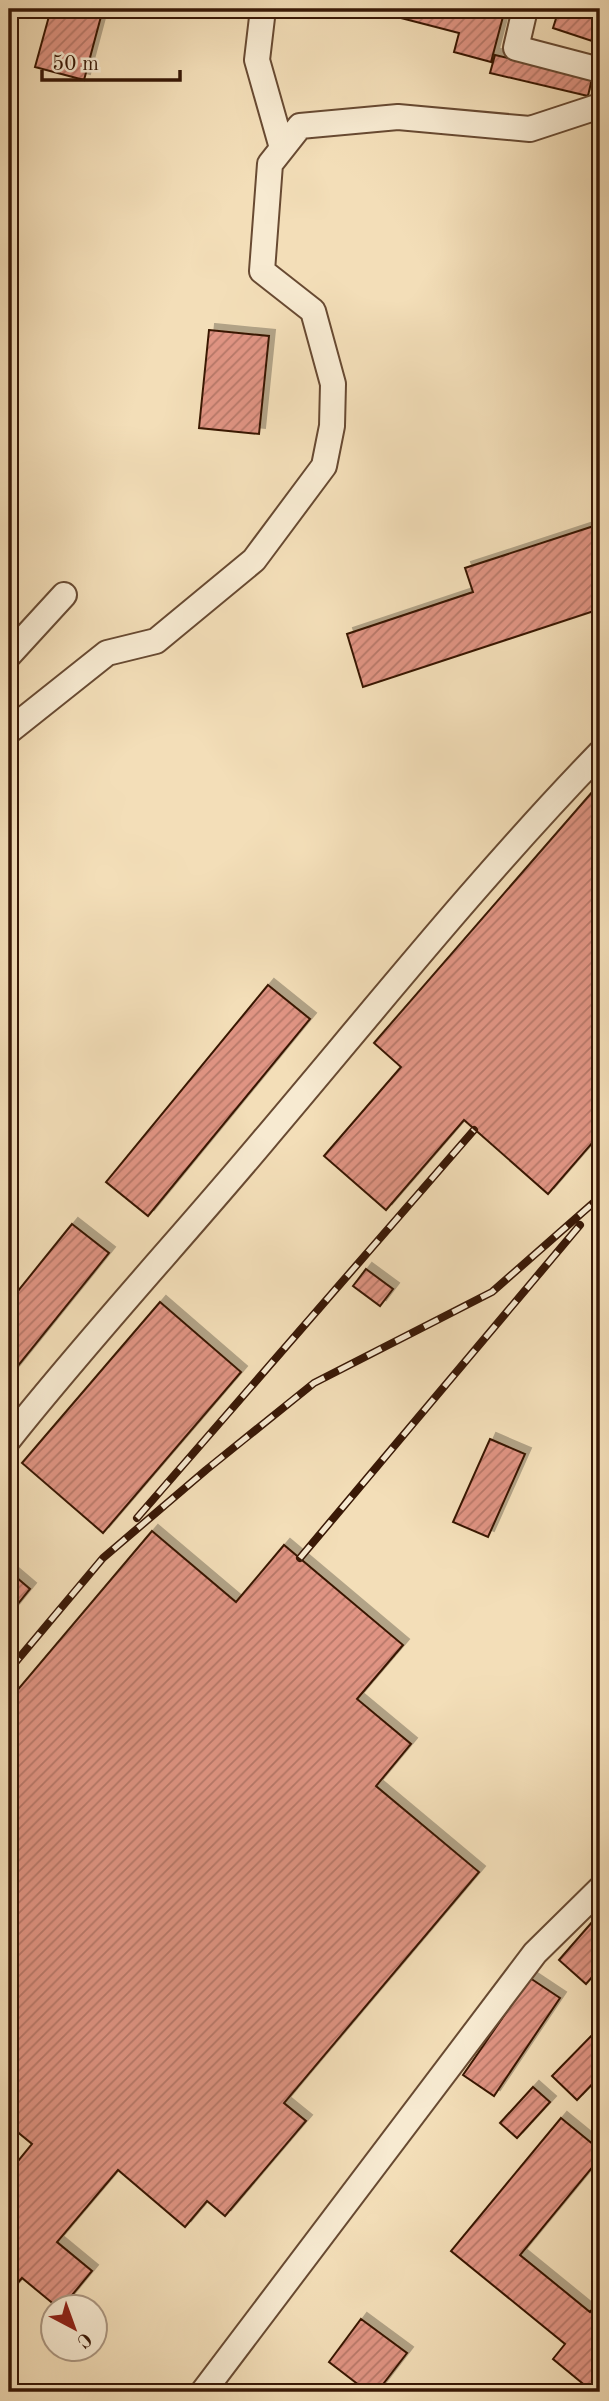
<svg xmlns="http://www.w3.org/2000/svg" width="609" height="2401" font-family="'Old Standard TT',serif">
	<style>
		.building { fill: url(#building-hatch); stroke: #391806; stroke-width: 2; filter: url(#shadow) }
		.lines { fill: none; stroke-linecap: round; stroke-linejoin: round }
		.minor-casing { stroke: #684a32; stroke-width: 28 }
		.minor { stroke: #f7ead1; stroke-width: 24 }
		.rail-casing { stroke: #391806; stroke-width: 8 }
		.rail { stroke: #f7ead1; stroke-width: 5; stroke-dasharray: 16; stroke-linecap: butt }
	</style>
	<defs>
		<pattern id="building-hatch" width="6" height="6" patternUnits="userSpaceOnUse" patternTransform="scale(1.75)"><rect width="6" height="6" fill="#e09483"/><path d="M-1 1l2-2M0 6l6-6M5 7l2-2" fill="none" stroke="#b77869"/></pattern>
		<filter id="shadow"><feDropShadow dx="6" dy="-6" stdDeviation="0" flood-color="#0004"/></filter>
	</defs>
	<rect width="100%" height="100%" fill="#f3deb8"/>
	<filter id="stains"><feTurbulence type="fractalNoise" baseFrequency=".00286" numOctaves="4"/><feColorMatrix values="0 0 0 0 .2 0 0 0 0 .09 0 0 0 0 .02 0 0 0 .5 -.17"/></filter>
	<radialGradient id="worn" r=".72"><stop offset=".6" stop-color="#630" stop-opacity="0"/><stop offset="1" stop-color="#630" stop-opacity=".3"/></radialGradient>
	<path class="building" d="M51 9H103L84 80 35 67Z
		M404 9H505L491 62 454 52 459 33 401 18Z
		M559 9H600L592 41 553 28Z
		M495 55 592 78 588 96 490 73Z
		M209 330 269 336 259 434 199 428Z
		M600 524V609L363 687 347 634 473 592 465 568Z
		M600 783V1134L548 1194 464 1120 386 1210 324 1156 401 1067 374 1043Z
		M268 985 310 1019 148 1216 106 1182Z
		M72 1224 109 1253 9 1377V1302Z
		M366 1269 393 1289 380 1306 353 1286Z
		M160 1302 241 1372 103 1533 22 1463Z
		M490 1439 525 1454 488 1537 453 1522Z
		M152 1531 236 1602 284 1545 403 1645 357 1699 411 1744 376 1786 479 1872 284 2103 306 2121 225 2216 207 2201 185 2227 118 2170 57 2242 92 2271 63 2306H56L22 2278 9 2293V2172L32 2144 9 2125V1700Z
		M9 1571 30 1589 9 1615Z
		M600 1913V1968L586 1984 559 1960Z
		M530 1978 560 1998 494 2096 463 2075Z
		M600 2027V2076L577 2100 552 2076Z
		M533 2087 550 2102 517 2138 500 2123Z
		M561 2118 600 2150V2158L520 2255 590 2312 600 2300V2392H593L553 2359 565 2344 451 2251Z
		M361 2319 407 2353 377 2392H368L329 2362Z"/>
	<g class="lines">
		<defs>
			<path id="minor" d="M263 9 257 60 282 148
				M525 9 516 48 600 70
				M9 655 64 595
				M9 731 107 653 156 641 254 560 324 466 332 426 333 384 313 311 262 271 270 164 300 126 398 117 530 129 600 106
				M9 1439C90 1337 179 1241 263 1141 374 1010 481 876 600 753
				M203 2392 535 1953 600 1889"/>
		</defs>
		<use href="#minor" class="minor-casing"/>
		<use href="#minor" class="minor"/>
		<defs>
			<path id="rail" d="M137 1518 474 1130
				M300 1558 580 1225
				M9 1670 103 1558 206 1470 314 1383 492 1292 600 1197"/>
		</defs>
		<use href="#rail" class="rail-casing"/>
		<use href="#rail" class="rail"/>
	</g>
	<rect width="609" height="2401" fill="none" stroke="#f3deb8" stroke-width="35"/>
	<rect x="10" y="10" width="588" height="2380" fill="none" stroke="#391806" stroke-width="3.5"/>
	<rect x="18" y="18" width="574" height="2366" fill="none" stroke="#391806" stroke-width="2"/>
	<g transform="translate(74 2328) rotate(139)"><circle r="33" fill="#f7ead1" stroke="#ab9680" stroke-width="2"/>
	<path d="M0-5L12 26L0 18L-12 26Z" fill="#8f2418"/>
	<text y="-10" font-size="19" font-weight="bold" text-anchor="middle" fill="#391806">С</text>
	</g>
	<path d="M42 70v10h138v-10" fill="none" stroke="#391806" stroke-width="3.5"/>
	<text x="52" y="70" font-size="21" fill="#391806" stroke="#f7ead1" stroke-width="5" paint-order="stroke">50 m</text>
	<rect width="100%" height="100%" filter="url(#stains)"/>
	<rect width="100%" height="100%" fill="url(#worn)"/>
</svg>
